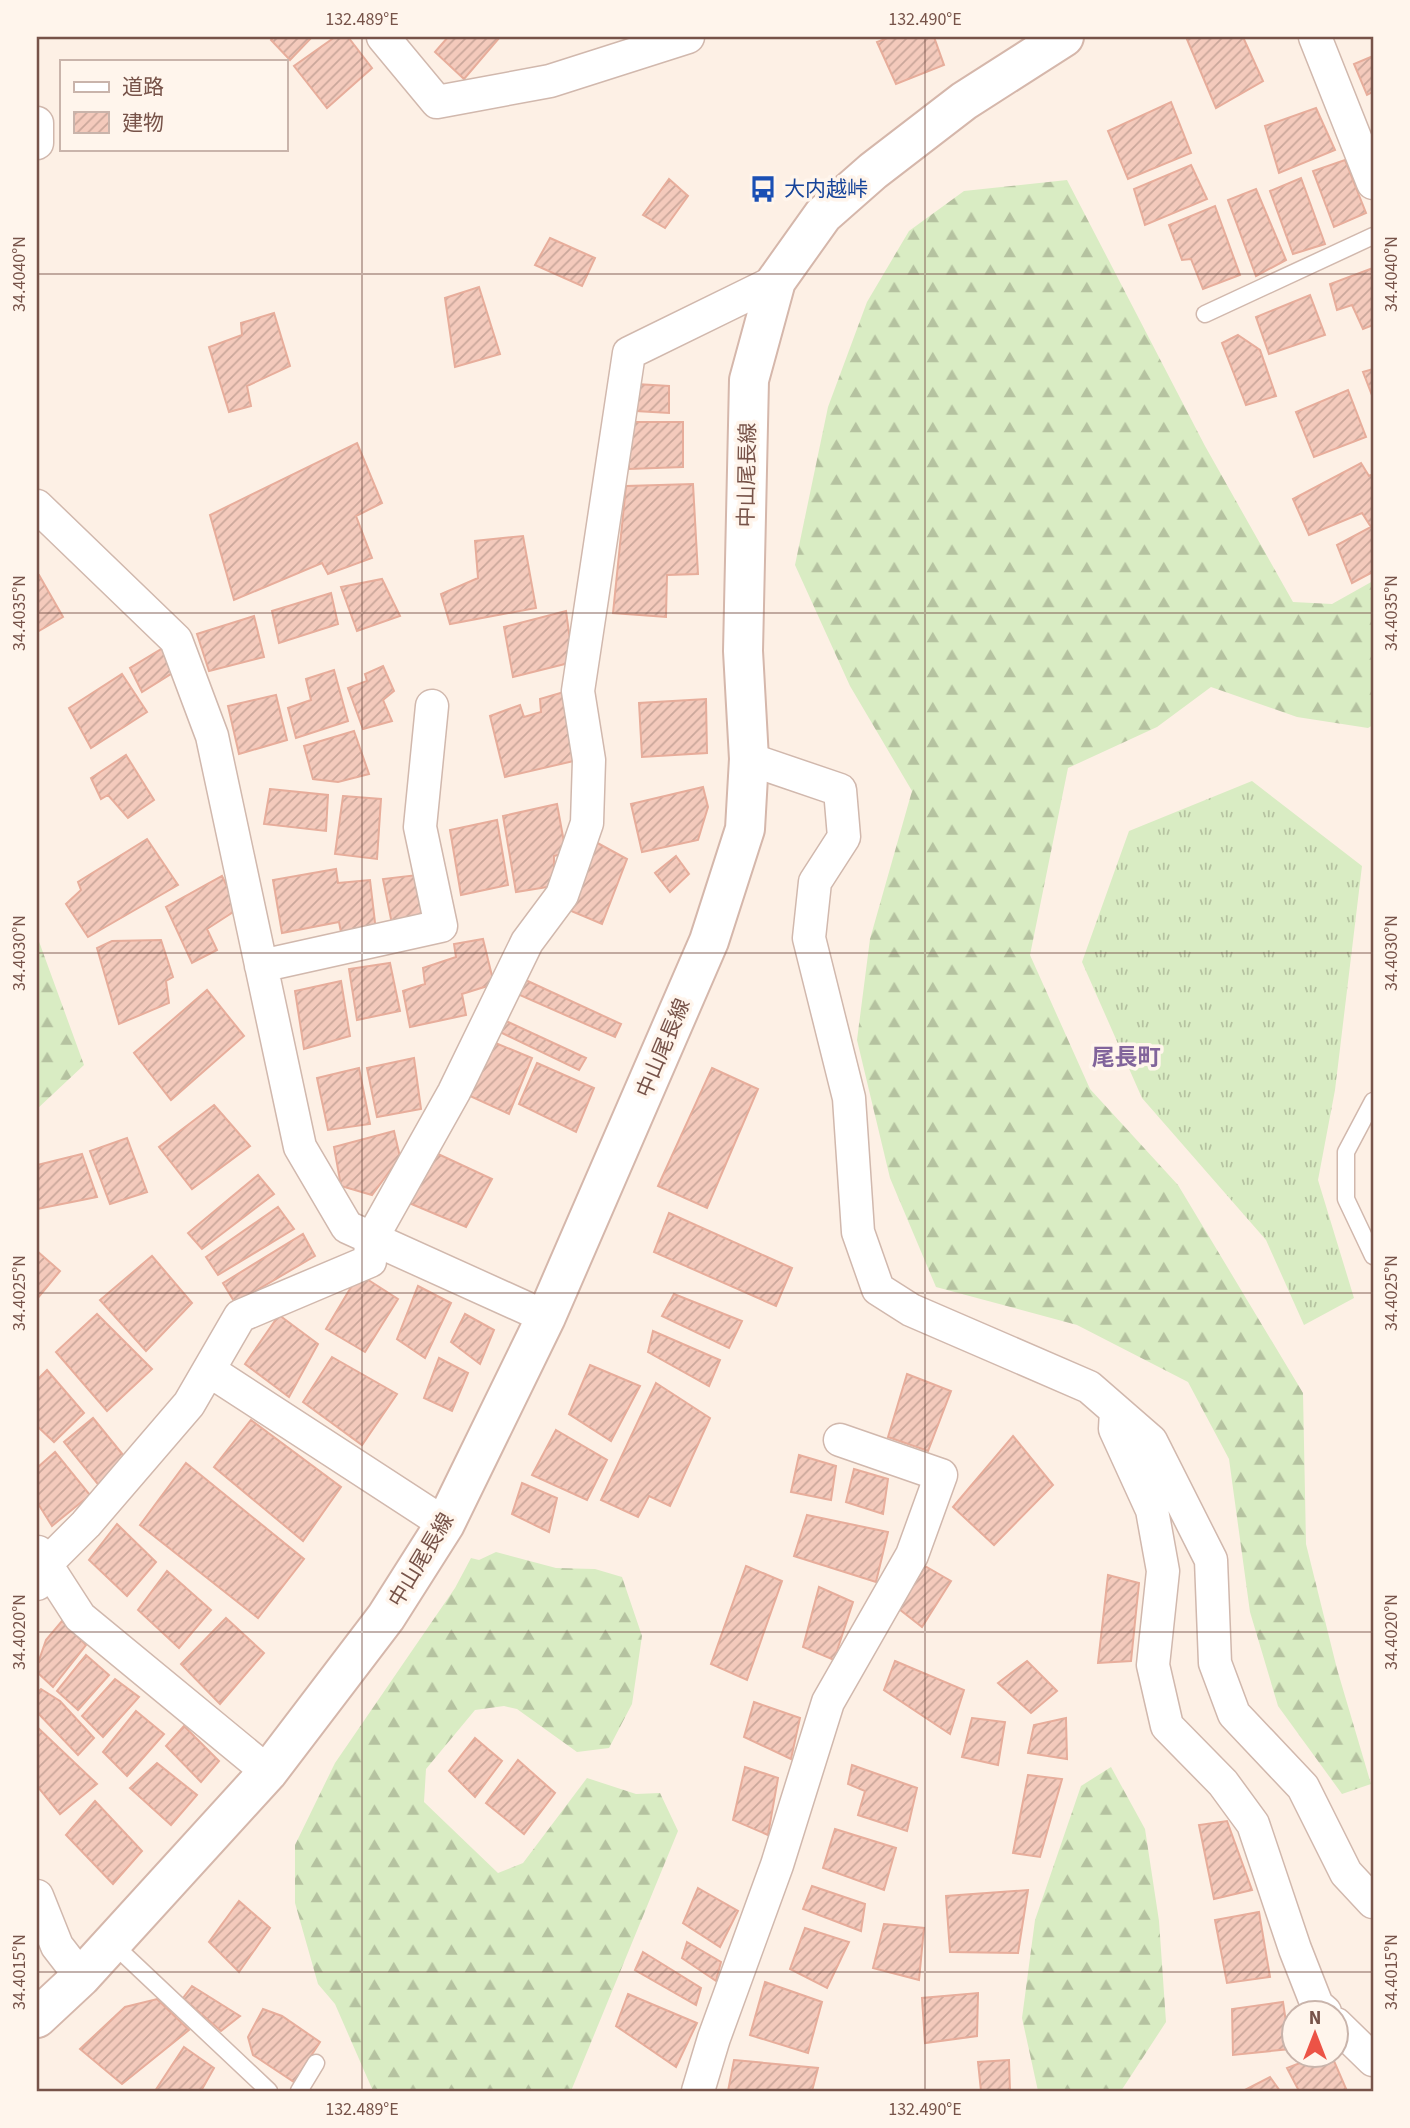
<svg xmlns="http://www.w3.org/2000/svg" width="1410" height="2128" font-family="'Source Sans 3','Noto Sans JP',sans-serif">
	<style>
		.grass { fill: url(#grass-tufts) }
		.forest { fill: url(#forest-firs) }
		.building { fill: url(#building-hatch); stroke: #e7ad9b; stroke-width: 2 }
		.lines { fill: none; stroke-linecap: round; stroke-linejoin: round }
		.service-casing { stroke: #d1b8ad; stroke-width: 19 }
		.minor-casing { stroke: #d1b8ad; stroke-width: 35 }
		.secondary-casing { stroke: #d5b7ab; stroke-width: 42 }
		.service { stroke: #fff; stroke-width: 16 }
		.minor { stroke: #fff; stroke-width: 32 }
		.secondary { stroke: #fff; stroke-width: 38 }
		.ticks { fill: none; stroke: #775349; stroke-width: 2; stroke-opacity: 0.45 }
		.labels { text-anchor: middle; stroke-width: 7; stroke-linejoin: round; paint-order: stroke }
		.transit-label { font-size: 21px; fill: #164399; stroke: #fff5ec; text-anchor: start }
		.street-label { font-size: 21px; fill: #775349; stroke: #fff5ec }
		.neighbourhood-label { font-size: 23px; font-weight: bold; fill: #81649b; stroke: #fff5ec }
		.neatline { fill: none; stroke: #775349; stroke-width: 2.5 }
		.ticks-label { font-size: 18px; text-anchor: middle; fill: #775349 }
	</style>
	<defs>
		<pattern id="grass-tufts" width="24" height="20" patternUnits="userSpaceOnUse" patternTransform="scale(1.75)"><rect width="24" height="20" fill="#d9ecc3"/><path d="M3 7l-1-3M5 7V3M7 7l1-3M15 17l-1-3M17 17v-4M19 17l1-3" fill="none" stroke="#b5c2a0"/></pattern>
		<pattern id="forest-firs" width="22" height="20" patternUnits="userSpaceOnUse" patternTransform="scale(1.75)"><rect width="22" height="20" fill="#d9ecc3"/><path d="M5 1l3.5 6h-7zM16 11l3.5 6h-7z" fill="#b5c2a0"/></pattern>
		<pattern id="building-hatch" width="6" height="6" patternUnits="userSpaceOnUse" patternTransform="scale(1.75)"><rect width="6" height="6" fill="#f4cabc"/><path d="M-1 1l2-2M0 6l6-6M5 7l2-2" fill="none" stroke="#caa79b"/></pattern>
	</defs>
	<rect width="100%" height="100%" fill="#fdf0e5"/>
	<path class="grass" d="M1252 781 1362 866 1335 1090 1318 1180 1354 1298 1304 1325 1266 1240 1142 1098 1082 962 1129 831Z"/>
	<path class="forest" d="M1067 180 1205 446 1293 602 1332 604 1373 581V725L1368 728 1297 717 1211 687 1157 727 1068 768 1030 955 1090 1089 1178 1185 1303 1393 1306 1544 1337 1669 1371 1784 1342 1794 1278 1706 1250 1612 1229 1459 1188 1382 1077 1325 936 1287 890 1178 857 1040 870 939 912 791 850 686 795 565 828 407 867 302 909 231 964 191Z
		M37 936 84 1065 37 1109Z
		M496 1552 556 1568 595 1569 622 1577 642 1636 632 1704 609 1748 577 1752 517 1709 504 1706 475 1710 426 1769 424 1802 498 1873 523 1863 587 1778 636 1794 660 1793 678 1831 571 2091H373L335 2004 318 1984 295 1903V1845L335 1763 455 1588 471 1558 479 1560Z
		M1111 1767 1145 1829 1159 1921 1166 2022 1121 2091H1038L1022 2018 1035 1920 1081 1786Z"/>
	<path class="building" d="M274 37H312L290 60 271 40Z
		M335 37H348L372 68 327 108 294 66Z
		M448 37H500L464 79 435 52Z
		M890 37H934L944 65 896 84 877 42Z
		M1186 37H1243L1263 81 1216 108Z
		M1373 56V92L1367 95 1354 64Z
		M1171 102 1191 153 1128 179 1108 131Z
		M1316 108 1335 150 1279 173 1265 126Z
		M1345 160 1366 213 1334 227 1313 171Z
		M1191 165 1207 199 1145 225 1134 189Z
		M1301 178 1325 244 1293 254 1270 191Z
		M669 179 688 196 665 228 643 215Z
		M1256 189 1286 260 1256 276 1228 200Z
		M1215 206 1240 275 1203 289 1191 259 1182 260 1169 225Z
		M550 238 595 258 582 286 535 265Z
		M1373 268V325L1363 329 1352 305 1337 310 1330 284Z
		M479 287 500 354 455 367 445 298Z
		M1310 295 1325 335 1269 354 1256 317Z
		M274 313 290 366 247 386 251 406 229 412 209 347 242 335 241 323Z
		M1238 335 1260 350 1276 396 1246 405 1222 343Z
		M1373 369V398L1363 372Z
		M636 384 669 386V413L636 411Z
		M1348 390 1366 437 1314 457 1296 412Z
		M629 422H683V467L629 469Z
		M357 443 382 503 356 516 372 558 328 574 322 563 234 600 210 515Z
		M1361 463 1369 476 1373 474V572L1352 583 1337 545 1371 527 1362 513 1309 535 1293 499Z
		M693 484 698 574 667 575 666 617 613 613 626 486Z
		M523 536 536 608 450 624 441 594 478 578 475 541Z
		M39 575 63 617 37 632V576Z
		M382 579 400 616 357 631 341 587Z
		M331 593 338 624 279 643 272 611Z
		M566 611 573 662 513 677 504 627Z
		M254 616 264 657 209 671 197 634Z
		M163 648 174 672 142 692 130 668Z
		M383 666 394 691 383 700 392 721 363 729 348 688 367 681 365 674Z
		M334 670 348 721 296 738 288 708 311 700 306 679Z
		M122 674 147 712 91 748 69 708Z
		M567 691 578 760 505 777 490 716 520 705 524 717 541 712 540 699Z
		M276 695 287 740 239 754 228 706Z
		M706 699 707 753 642 757 639 703Z
		M354 731 369 774 338 782 313 779 304 746Z
		M126 755 154 800 128 818 108 795 101 799 91 778Z
		M703 787 708 807 698 840 642 852 631 804Z
		M270 789 328 795 326 831 264 824Z
		M343 796 381 799 377 859 335 854Z
		M557 804 566 853 554 856V886L516 892 503 816Z
		M497 820 508 885 461 895 450 830Z
		M147 839 178 885 88 937 66 904 81 890 78 882Z
		M592 840 627 859 602 924 564 908Z
		M676 856 689 874 670 892 655 873Z
		M336 869 338 883 370 880 376 931 342 937 339 922 282 933 273 880Z
		M417 875 423 916 392 924 383 879Z
		M222 876 238 909 207 929 217 950 192 963 166 907Z
		M483 939 494 984 462 994 466 1015 410 1027 403 991 425 984 423 968 456 957 454 944Z
		M161 940 173 977 166 981 169 1003 119 1024 97 948 112 941Z
		M390 963 400 1011 357 1020 349 969Z
		M519 977 621 1024 615 1037 513 992Z
		M341 981 350 1036 304 1049 295 991Z
		M207 990 244 1036 171 1100 134 1053Z
		M504 1020 586 1058 579 1070 498 1031Z
		M493 1042 532 1058 509 1114 470 1096Z
		M414 1058 421 1109 377 1117 367 1068Z
		M537 1063 594 1088 576 1132 519 1104Z
		M359 1068 370 1124 328 1130 317 1078Z
		M712 1068 758 1089 707 1208 658 1186Z
		M214 1105 250 1146 192 1189 159 1147Z
		M394 1131 400 1157 372 1195 341 1186 334 1147Z
		M127 1138 147 1192 110 1204 90 1151Z
		M82 1154 97 1197 37 1209V1165Z
		M438 1154 492 1179 466 1227 409 1203Z
		M258 1175 274 1194 202 1249 188 1233Z
		M278 1207 294 1229 218 1275 206 1257Z
		M669 1213 792 1268 776 1306 654 1252Z
		M303 1234 315 1256 235 1303 223 1283Z
		M37 1251 60 1271 37 1299Z
		M152 1256 192 1303 146 1351 100 1300Z
		M359 1274 398 1299 365 1352 326 1329Z
		M418 1286 451 1303 425 1358 397 1339Z
		M674 1294 742 1321 729 1348 662 1316Z
		M97 1314 152 1369 107 1411 56 1352Z
		M465 1314 494 1330 480 1364 451 1342Z
		M279 1315 318 1344 289 1397 245 1364Z
		M653 1331 720 1360 709 1386 648 1352Z
		M332 1357 397 1394 362 1445 303 1402Z
		M439 1358 468 1373 452 1411 424 1398Z
		M590 1365 640 1386 611 1441 569 1414Z
		M47 1370 84 1413 54 1442 37 1426V1380Z
		M907 1374 951 1391 928 1451 888 1437Z
		M656 1383 710 1418 670 1506 649 1496 638 1517 601 1500Z
		M93 1418 128 1461 101 1488 64 1442Z
		M251 1420 341 1487 303 1541 214 1467Z
		M556 1430 607 1460 587 1500 532 1475Z
		M1013 1436 1053 1485 994 1545 953 1507Z
		M55 1452 90 1495 52 1526 37 1502V1468Z
		M799 1455 836 1466 831 1500 791 1492Z
		M186 1463 304 1559 258 1618 140 1525Z
		M854 1469 888 1479 883 1514 846 1502Z
		M522 1483 557 1498 549 1532 512 1514Z
		M807 1515 888 1532 876 1582 794 1556Z
		M117 1524 156 1562 127 1596 89 1560Z
		M746 1566 782 1581 747 1680 711 1664Z
		M925 1566 951 1581 922 1627 899 1609Z
		M167 1571 211 1610 179 1648 138 1610Z
		M1108 1575 1139 1583 1131 1661 1098 1663Z
		M819 1587 853 1602 834 1660 803 1647Z
		M226 1618 264 1653 220 1704 181 1664Z
		M62 1621 86 1645 53 1687 37 1672V1666L46 1640Z
		M86 1655 109 1675 78 1710 57 1691Z
		M895 1661 964 1690 950 1734 884 1690Z
		M1027 1661 1057 1691 1031 1713 998 1683Z
		M115 1679 139 1697 103 1737 82 1716Z
		M41 1689 60 1701 94 1738 78 1755 37 1712V1693Z
		M754 1702 800 1718 791 1759 744 1737Z
		M136 1711 164 1734 127 1776 103 1752Z
		M972 1718 1005 1722 998 1765 962 1757Z
		M1066 1718 1067 1759 1028 1753 1034 1725Z
		M184 1726 219 1761 201 1782 166 1746Z
		M37 1727 97 1784 60 1814 37 1786Z
		M475 1738 502 1761 475 1797 449 1771Z
		M518 1760 555 1793 524 1834 486 1803Z
		M157 1763 197 1795 171 1825 130 1788Z
		M852 1765 917 1788 907 1831 858 1815 865 1791 848 1784Z
		M745 1767 778 1778 768 1835 733 1820Z
		M1028 1775 1062 1779 1040 1857 1013 1853Z
		M95 1801 142 1851 113 1884 66 1835Z
		M1227 1821 1252 1890 1214 1899 1199 1825Z
		M835 1829 896 1848 884 1890 823 1868Z
		M812 1886 865 1904 861 1931 803 1909Z
		M698 1888 738 1911 720 1947 683 1923Z
		M1028 1890 1018 1953 950 1952 946 1896Z
		M239 1901 270 1928 239 1972 209 1942Z
		M1259 1912 1270 1977 1227 1983 1215 1920Z
		M884 1924 924 1928 919 1980 873 1968Z
		M805 1928 849 1942 827 1988 790 1969Z
		M687 1942 721 1962 716 1981 682 1958Z
		M643 1952 701 1988 696 2005 635 1970Z
		M765 1982 822 2002 808 2053 750 2035Z
		M192 1986 240 2016 221 2031 183 1998Z
		M978 1993 977 2036 925 2043 922 1998Z
		M628 1994 697 2023 676 2067 616 2026Z
		M157 1999 189 2030 122 2084 80 2049 125 2007Z
		M1283 2002 1290 2049 1233 2055 1232 2009Z
		M263 2009 282 2016 320 2042 294 2082 253 2055 248 2037Z
		M184 2047 214 2068 201 2091H155Z
		M1323 2054H1331L1347 2091H1299L1287 2068Z
		M734 2060 818 2068 812 2091H728Z
		M1009 2060 1010 2091H981L978 2062Z
		M1270 2077 1280 2091H1243Z"/>
	<g class="lines">
		<defs>
			<path id="service" d="M1205 314 1373 236
				M1373 1101 1346 1152V1199L1373 1256
				M112 1943 269 2091
				M299 2091 316 2063"/>
			<path id="minor" d="M383 37 437 102 550 81 688 37
				M1315 37 1373 183
				M37 123V143
				M37 506 176 640 212 736 300 1147 347 1227 546 1317
				M749 759 840 790 844 837 815 882 809 938 849 1098 858 1232 878 1289 911 1310 1089 1387 1151 1441 1211 1560 1215 1663 1234 1714 1303 1787 1346 1873 1373 1902
				M261 966 441 926 420 827 432 706
				M210 1371 445 1524
				M1116 1411 1115 1429 1152 1510 1163 1571 1153 1665 1167 1726 1223 1783 1253 1824 1295 1949 1317 2005 1325 2012
				M38 1552 80 1617 268 1772
				M37 1584 46 1564 86 1524 189 1404 240 1316 370 1261 371 1240 454 1092 527 942 562 895 587 823 589 760 578 691 629 353 776 281
				M37 1896 57 1946 81 1977
				M1336 2024 1373 2060
				M698 2091 714 2038 777 1865 828 1702 912 1555 941 1475 840 1440"/>
			<path id="secondary" d="M37 2018 81 1977 268 1772 386 1617 445 1524 546 1317 709 941 745 829 749 759 743 651 749 380 776 281 823 215 873 171 964 101 1064 37"/>
		</defs>
		<use href="#service" class="service-casing"/>
		<use href="#minor" class="minor-casing"/>
		<use href="#secondary" class="secondary-casing"/>
		<use href="#service" class="service"/>
		<use href="#minor" class="minor"/>
		<use href="#secondary" class="secondary"/>
	</g>
	<path class="ticks" d="M362 37V2091M925 37V2091M37 274H1373M37 613H1373M37 953H1373M37 1293H1373M37 1632H1373M37 1972H1373"/>
	<defs>
		<symbol id="bus-bare" viewBox="-9 -9 18 18"><path d="M-5-6H5V4H4V6H2V4H-2V6H-4V4H-5ZM-3.5-4V0h7V-4ZM-3.5 1.2v1.5H-2V1.2ZM2 1.2v1.5H3.5V1.2Z" fill="#1a4fb4" stroke="#fff5ec" stroke-width="2.5" paint-order="stroke"/></symbol>
	</defs>
	<g fill-rule="evenodd">
		<use href="#bus-bare" x="744" y="170" width="38" height="38"/>
	</g>
	<g class="labels">
		<g class="transit-label">
			<text x="784" y="196">大内越峠</text>
		</g>
		<g class="street-label">
			<text transform="translate(747 475) rotate(-89)" y="7">中山尾長線</text>
			<text transform="translate(663 1048) rotate(-67)" y="7">中山尾長線</text>
			<text transform="translate(421 1560) rotate(-59)" y="7">中山尾長線</text>
		</g>
		<g class="neighbourhood-label">
			<text x="1126" y="1065">尾長町</text>
		</g>
	</g>
	<rect width="1410" height="2128" fill="none" stroke="#fff5ec" stroke-width="77"/>
	<rect x="60" y="60" width="228" height="91" fill="#fff5ec" stroke="#c9b4ab" stroke-width="2"/>
	<rect x="74" y="82" width="35" height="10" fill="#ffffff" stroke="#c9b4ab" stroke-width="2"/>
	<text x="122" y="94" font-size="21" fill="#775349">道路</text>
	<rect x="74" y="112" width="35" height="21" fill="url(#building-hatch)" stroke="#c9b4ab" stroke-width="2"/>
	<text x="122" y="130" font-size="21" fill="#775349">建物</text>
	<g transform="translate(1315 2034)"><circle r="33" fill="#fff5ec" stroke="#c9b4ab" stroke-width="2"/>
	<path d="M0-5L12 26L0 18L-12 26Z" fill="#ec5346"/>
	<text y="-10" font-size="19" font-weight="bold" text-anchor="middle" fill="#775349">N</text>
	</g>
	<rect x="38" y="38" width="1334" height="2052" class="neatline"/>
	<g class="ticks-label">
		<text x="362" y="25">132.489°E</text>
		<text x="925" y="25">132.490°E</text>
		<text transform="translate(19 274) rotate(-90)" y="6">34.4040°N</text>
		<text transform="translate(1391 274) rotate(-90)" y="6">34.4040°N</text>
		<text transform="translate(19 613) rotate(-90)" y="6">34.4035°N</text>
		<text transform="translate(1391 613) rotate(-90)" y="6">34.4035°N</text>
		<text transform="translate(19 953) rotate(-90)" y="6">34.4030°N</text>
		<text transform="translate(1391 953) rotate(-90)" y="6">34.4030°N</text>
		<text transform="translate(19 1293) rotate(-90)" y="6">34.4025°N</text>
		<text transform="translate(1391 1293) rotate(-90)" y="6">34.4025°N</text>
		<text transform="translate(19 1632) rotate(-90)" y="6">34.4020°N</text>
		<text transform="translate(1391 1632) rotate(-90)" y="6">34.4020°N</text>
		<text transform="translate(19 1972) rotate(-90)" y="6">34.4015°N</text>
		<text transform="translate(1391 1972) rotate(-90)" y="6">34.4015°N</text>
		<text x="362" y="2115">132.489°E</text>
		<text x="925" y="2115">132.490°E</text>
	</g>
</svg>
